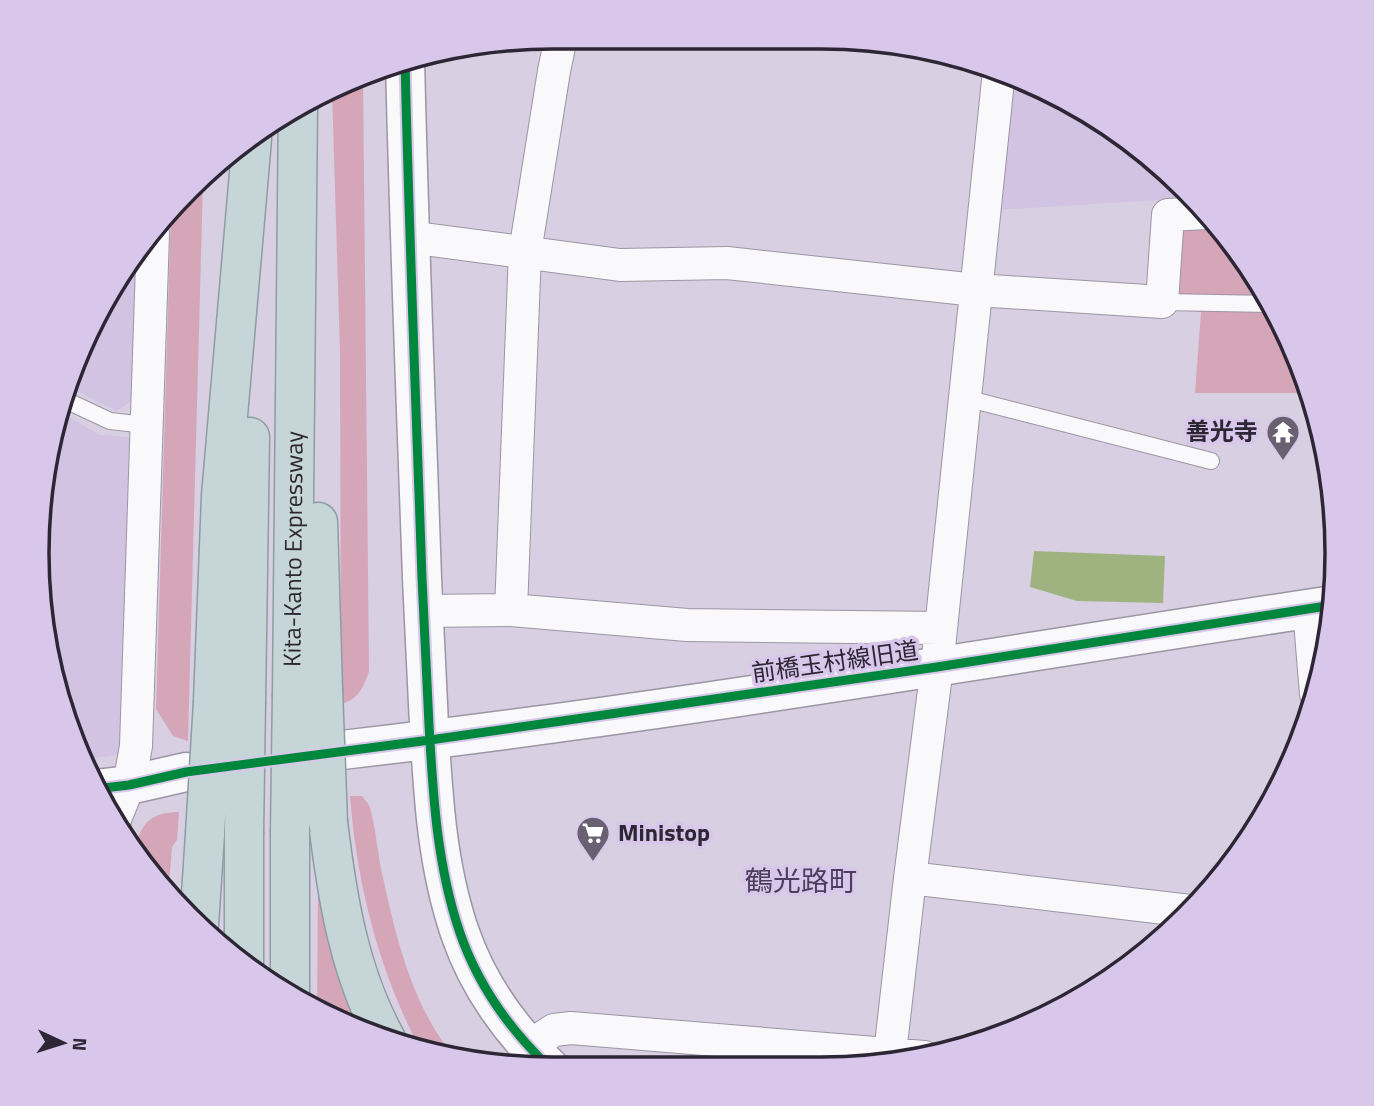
<svg xmlns="http://www.w3.org/2000/svg" width="1374" height="1106" font-family="'Titillium Web','Noto Sans JP',sans-serif">
	<style>
		.built { fill: #d2c3e2 }
		.green { fill: #d5a6b7 }
		.water { fill: #9fb381 }
		.lines { fill: none; stroke-linecap: round; stroke-linejoin: round }
		.stream { stroke: #9fb381; stroke-width: 8 }
		.lane-casing { stroke: #9c95a3; stroke-width: 18 }
		.street-casing { stroke: #9c95a3; stroke-width: 34 }
		.secondary-casing { stroke: #9c95a3; stroke-width: 41 }
		.highway-casing { stroke: #8e9ca4; stroke-width: 41 }
		.lane { stroke: #f9f8fb; stroke-width: 16 }
		.street { stroke: #f9f8fb; stroke-width: 32 }
		.secondary { stroke: #f9f8fb; stroke-width: 38 }
		.highway { stroke: #c6d5d7; stroke-width: 38 }
		.highway-bridge-casing { stroke: #8e9ca4; stroke-width: 41; stroke-linecap: butt }
		.highway-bridge { stroke: #c6d5d7; stroke-width: 38 }
		.cycleway-casing { stroke: #d8c7ea; stroke-width: 13 }
		.cycleway { stroke: #00873e; stroke-width: 9 }
		.labels { text-anchor: middle; stroke-width: 7; stroke-linejoin: round; paint-order: stroke }
		.poi-label { font-size: 24px; font-weight: bold; fill: #2d2634; stroke: #d8c7ea; text-anchor: end }
		.street-label { font-size: 24px; fill: #2d2634; stroke: #d8c7ea }
		.quarter-label { font-size: 28px; fill: #4c3e5b; stroke: #d8c7ea }
		.rim { fill: none; stroke: #2d2634; stroke-width: 3.5 }
	</style>
	<rect width="100%" height="100%" fill="#d8cfe2"/>
	<path class="built" d="M1010 74 1018 76 1162 165 1193 198 995 210Z
		M138 253 133 400 117 411 68 387 106 295Z
		M58 410 99 435 128 437 134 441 124 754 82 760 54 686 37 553 54 419Z"/>
	<path class="green" d="M363 78 369 671C364 687 358 700 341 704L340 353 332 90Z
		M204 176 203 181 188 741 173 736 156 709 171 210 188 188Z
		M1215 222 1231 239 1284 324 1310 393H1195L1201 312 1170 309 1177 229Z
		M350 796H362L369 805C376 827 377 850 382 873 396 938 412 1005 454 1057L422 1052C379 973 357 885 350 796Z
		M179 812 177 840 172 847 168 896 135 847C143 821 151 813 179 812Z
		M318 886 369 1033 317 1011Z"/>
	<path class="water" d="M1034 551 1165 556 1163 603 1077 601 1030 587Z"/>
	<g class="lines">
		<path class="stream" d="M127 837 128 822"/>
		<defs>
			<path id="lane" d="M1162 302 1271 304
				M965 398 1211 461
				M63 399 110 421 146 425"/>
			<path id="street" d="M409 237 620 265 727 263 976 290 1162 302 1168 215 1207 213
				M1309 609 1316 694
				M511 610 525 252 554 71 561 37
				M423 611 511 610 687 625 941 628
				M115 819 129 785 136 746 153 234
				M910 878 1190 911
				M528 1047 554 1030 571 1028 924 1057
				M889 1062 910 878 937 667 999 71"/>
			<path id="secondary" d="M405 60C409 233 416 405 422 578 424 627 427 676 429 725 433 796 437 866 460 933 478 985 511 1031 550 1068
				M342 750C674 712 1003 655 1333 605
				M95 789 129 785 186 772"/>
			<g id="highway">
				<path d="M318 522 323 690"/>
				<path id="s1" d="M292 694 298 104"/>
				<path d="M246 701 250 437"/>
				<path d="M213 702 221 496 252 139"/>
				<path d="M328 822C337 896 349 973 386 1039"/>
				<path d="M199 925 205 834"/>
				<path d="M244 966V834"/>
				<path d="M290 994V832"/>
			</g>
		</defs>
		<use href="#lane" class="lane-casing"/>
		<use href="#street" class="street-casing"/>
		<use href="#secondary" class="secondary-casing"/>
		<use href="#highway" class="highway-casing"/>
		<use href="#lane" class="lane"/>
		<use href="#street" class="street"/>
		<use href="#secondary" class="secondary"/>
		<use href="#highway" class="highway"/>
		<defs>
			<path id="highway-bridge" d="M323 690 328 822
				M290 832 292 694
				M205 834 213 702
				M244 834 246 701"/>
		</defs>
		<use href="#highway-bridge" class="highway-bridge-casing"/>
		<use href="#highway-bridge" class="highway-bridge"/>
		<defs>
			<path id="cycleway" d="M405 60C409 233 416 405 422 578 424 627 427 676 429 725 433 796 437 866 460 933 478 985 511 1031 550 1068
				M95 789 129 785 186 772 430 740 937 667 1333 605"/>
		</defs>
		<use href="#cycleway" class="cycleway-casing"/>
		<use href="#cycleway" class="cycleway"/>
	</g>
	<defs>
		<symbol id="temple-pin" viewBox="-11 -11 22 30"><path d="M0 17L-7.5 6A9.5 9.5 0 1 1 7.5 6Z" fill="#696171" stroke="#d8c7ea"/><path d="M0-6L5-2H3V0L6.5 2.5H4V6H1.5V3h-3V6H-4V2.5H-6.5L-3 0V-2H-5Z" fill="#fff"/></symbol>
		<symbol id="supermarket-pin" viewBox="-11 -11 22 30"><path d="M0 17L-7.5 6A9.5 9.5 0 1 1 7.5 6Z" fill="#696171" stroke="#d8c7ea"/><path d="M-6-5.5h2.5l.6 2H6L4.5 2H-2.5L-4.4-4H-6ZM-1.5 3.2a1.3 1.3 0 1 0 .1 0ZM3 3.2a1.3 1.3 0 1 0 .1 0Z" fill="#fff"/></symbol>
	</defs>
	<g fill-rule="evenodd">
		<use href="#temple-pin" x="1264" y="413" width="38" height="52"/>
		<use href="#supermarket-pin" x="574" y="814" width="38" height="52"/>
	</g>
	<g class="labels">
		<g class="poi-label">
			<text x="1258" y="440">善光寺</text>
			<text x="618" y="841" text-anchor="start">Ministop</text>
		</g>
		<g class="street-label">
			<text dy="8" stroke="none"><textPath href="#s1" startOffset="145">Kita-Kanto Expressway</textPath></text>
			<text transform="translate(835 662) rotate(-8)" y="8">前橋玉村線旧道</text>
		</g>
		<g class="quarter-label">
			<text x="801" y="891">鶴光路町</text>
		</g>
	</g>
	<path d="M0 0H1374V1106H0ZM553 49H821A504 504 0 0 1 1325 553V553A504 504 0 0 1 821 1057H553A504 504 0 0 1 49 553V553A504 504 0 0 1 553 49Z" fill="#d8c7ea" fill-rule="evenodd"/>
	<path class="rim" d="M553 49H821A504 504 0 0 1 1325 553V553A504 504 0 0 1 821 1057H553A504 504 0 0 1 49 553V553A504 504 0 0 1 553 49Z"/>
	<g transform="translate(63 1043) rotate(94)" stroke="#d8c7ea" stroke-width="5" paint-order="stroke">
	<path d="M0-5L12 26L0 18L-12 26Z" fill="#2d2634"/>
	<text y="-10" font-size="19" font-weight="bold" text-anchor="middle" fill="#2d2634">N</text>
	</g>
</svg>
